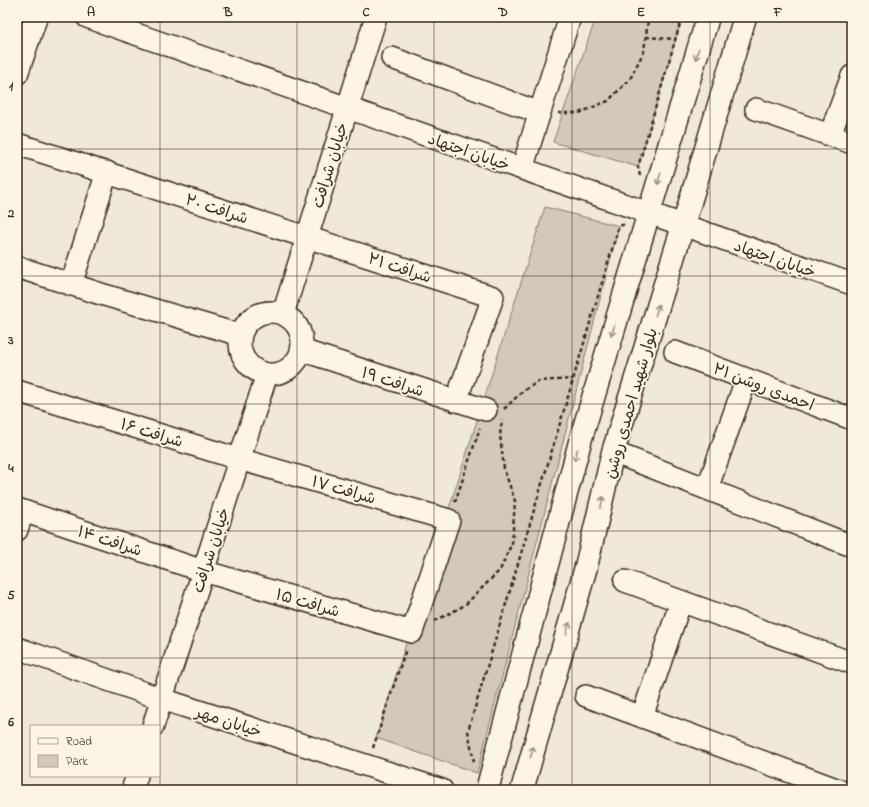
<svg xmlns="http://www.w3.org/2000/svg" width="869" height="807" font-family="'Indie Flower','Playpen Sans Arabic',sans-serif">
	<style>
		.green { fill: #d2c9ba; stroke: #867a6c }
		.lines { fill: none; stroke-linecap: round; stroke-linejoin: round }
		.minor-casing { stroke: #3b2a1e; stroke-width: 24 }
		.major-casing { stroke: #3b2a1e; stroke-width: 25 }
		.path { stroke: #3b2a1e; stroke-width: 2.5; stroke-dasharray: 4 3; stroke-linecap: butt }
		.minor { stroke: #fcf5e5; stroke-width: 21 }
		.major { stroke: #fcf5e5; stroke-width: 22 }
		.oneway { stroke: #9c9082 }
		.grid { fill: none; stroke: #3b2a1e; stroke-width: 1; stroke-opacity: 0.55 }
		.labels { text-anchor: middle; stroke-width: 3.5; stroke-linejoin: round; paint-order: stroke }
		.street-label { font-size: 16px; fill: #3b2a1e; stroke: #fcf5e5 }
		.neatline { fill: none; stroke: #3b2a1e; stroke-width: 1.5 }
		.grid-label { font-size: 13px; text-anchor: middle; font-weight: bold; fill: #3b2a1e }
	</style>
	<rect width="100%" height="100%" fill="#f0e9d9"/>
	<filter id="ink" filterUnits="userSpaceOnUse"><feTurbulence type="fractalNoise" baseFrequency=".025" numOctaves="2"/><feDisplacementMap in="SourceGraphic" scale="8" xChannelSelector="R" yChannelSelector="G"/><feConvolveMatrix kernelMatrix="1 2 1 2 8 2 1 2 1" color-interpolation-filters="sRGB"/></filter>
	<g filter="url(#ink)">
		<path class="green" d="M596 17H682L638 167 553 142Z
			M545 207 619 226 477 773 376 738Z"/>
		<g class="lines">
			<defs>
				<path id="minor" d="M87 17 852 284
					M392 58 540 113
					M756 109 852 143
					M830 135 852 76
					M17 144 493 297 456 401
					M522 169 570 17
					M17 267 101 294 240 335
					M71 285 107 172
					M240 343a31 31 0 1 1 62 0a31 31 0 1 1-62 0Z
					M283 314 376 17
					M301 350 486 410
					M675 352 852 419
					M17 391 239 459 449 520 412 632 203 571 17 509
					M613 452 852 546
					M707 489 746 380
					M17 530 23 511
					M625 581 852 663
					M17 648 162 699 442 790
					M586 696 839 790
					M642 717 681 601
					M153 726 267 374
					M132 790 137 776"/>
				<path id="major" d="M17 73 36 17
					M487 790 581 438 708 17
					M522 790 586 567 613 452 683 226 745 17"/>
			</defs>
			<use href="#minor" class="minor-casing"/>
			<use href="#major" class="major-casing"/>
			<path class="path" d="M646 37 676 39
				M558 113H579L608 101 630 79 644 51 648 20 647 17
				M640 176 638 167 682 17
				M504 409 523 391 539 381 573 379
				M455 502 480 428
				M435 621 465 605 500 570 512 543 515 501 504 469 500 435 502 420
				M373 748 406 649
				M474 762 468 731 619 226 625 224"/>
			<use href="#minor" class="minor"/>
			<use href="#major" class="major"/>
		</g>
		<defs><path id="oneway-shaft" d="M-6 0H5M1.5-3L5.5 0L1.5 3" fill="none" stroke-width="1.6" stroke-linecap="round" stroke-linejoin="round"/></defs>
		<g class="oneway">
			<use href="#oneway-shaft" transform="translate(697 54) rotate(107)"/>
			<use href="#oneway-shaft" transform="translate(659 179) rotate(107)"/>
			<use href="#oneway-shaft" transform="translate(657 310) rotate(-73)"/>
			<use href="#oneway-shaft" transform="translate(613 330) rotate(107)"/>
			<use href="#oneway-shaft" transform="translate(576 455) rotate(105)"/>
			<use href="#oneway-shaft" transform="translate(602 502) rotate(-77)"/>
			<use href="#oneway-shaft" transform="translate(568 628) rotate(-74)"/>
			<use href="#oneway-shaft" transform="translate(532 752) rotate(-74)"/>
		</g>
	</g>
	<path class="grid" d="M160 17V790M297 17V790M434 17V790M572 17V790M710 17V790M17 149H852M17 276H852M17 404H852M17 531H852M17 658H852"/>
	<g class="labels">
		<g class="street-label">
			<text transform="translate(469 151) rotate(19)" y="6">خیابان اجتهاد</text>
			<text transform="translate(329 165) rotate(-73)" y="6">خیابان شرافت</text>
			<text transform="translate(217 208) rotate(18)" y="6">شرافت ۲۰</text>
			<text transform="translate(775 258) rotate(19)" y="6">خیابان اجتهاد</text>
			<text transform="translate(400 267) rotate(18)" y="6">شرافت ۲۱</text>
			<text transform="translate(393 381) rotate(18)" y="6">شرافت ۱۹</text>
			<text transform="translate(764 386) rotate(21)" y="6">احمدی روشن ۲۱</text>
			<text transform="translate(630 403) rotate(-74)" y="6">بلوار شهید احمدی روشن</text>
			<text transform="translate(152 432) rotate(17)" y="6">شرافت ۱۶</text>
			<text transform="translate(344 489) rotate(16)" y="6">شرافت ۱۷</text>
			<text transform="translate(110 540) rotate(18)" y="6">شرافت ۱۴</text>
			<text transform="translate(210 550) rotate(-72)" y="6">خیابان شرافت</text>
			<text transform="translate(308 602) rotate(16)" y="6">شرافت ۱۵</text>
			<text transform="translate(229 721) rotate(18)" y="6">خیابان مهر</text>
		</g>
	</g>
	<rect width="869" height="807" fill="none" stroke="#fcf5e5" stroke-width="44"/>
	<rect x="30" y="725" width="130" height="52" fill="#fcf5e5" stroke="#afa495"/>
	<rect x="38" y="738" width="20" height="6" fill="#fcf5e5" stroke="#afa495"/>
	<text x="66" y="745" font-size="12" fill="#3b2a1e">Road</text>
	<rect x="38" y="755" width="20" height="12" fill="#d2c9ba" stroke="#afa495"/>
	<text x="66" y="765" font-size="12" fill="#3b2a1e">Park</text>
	<rect x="22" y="22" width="825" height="763" class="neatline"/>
	<g class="grid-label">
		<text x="91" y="16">A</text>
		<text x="228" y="16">B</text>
		<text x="366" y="16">C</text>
		<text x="503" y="16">D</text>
		<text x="641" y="16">E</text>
		<text x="778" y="16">F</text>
		<text x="11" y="90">1</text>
		<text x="11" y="217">2</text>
		<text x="11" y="344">3</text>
		<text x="11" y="472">4</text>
		<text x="11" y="599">5</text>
		<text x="11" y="726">6</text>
	</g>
</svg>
